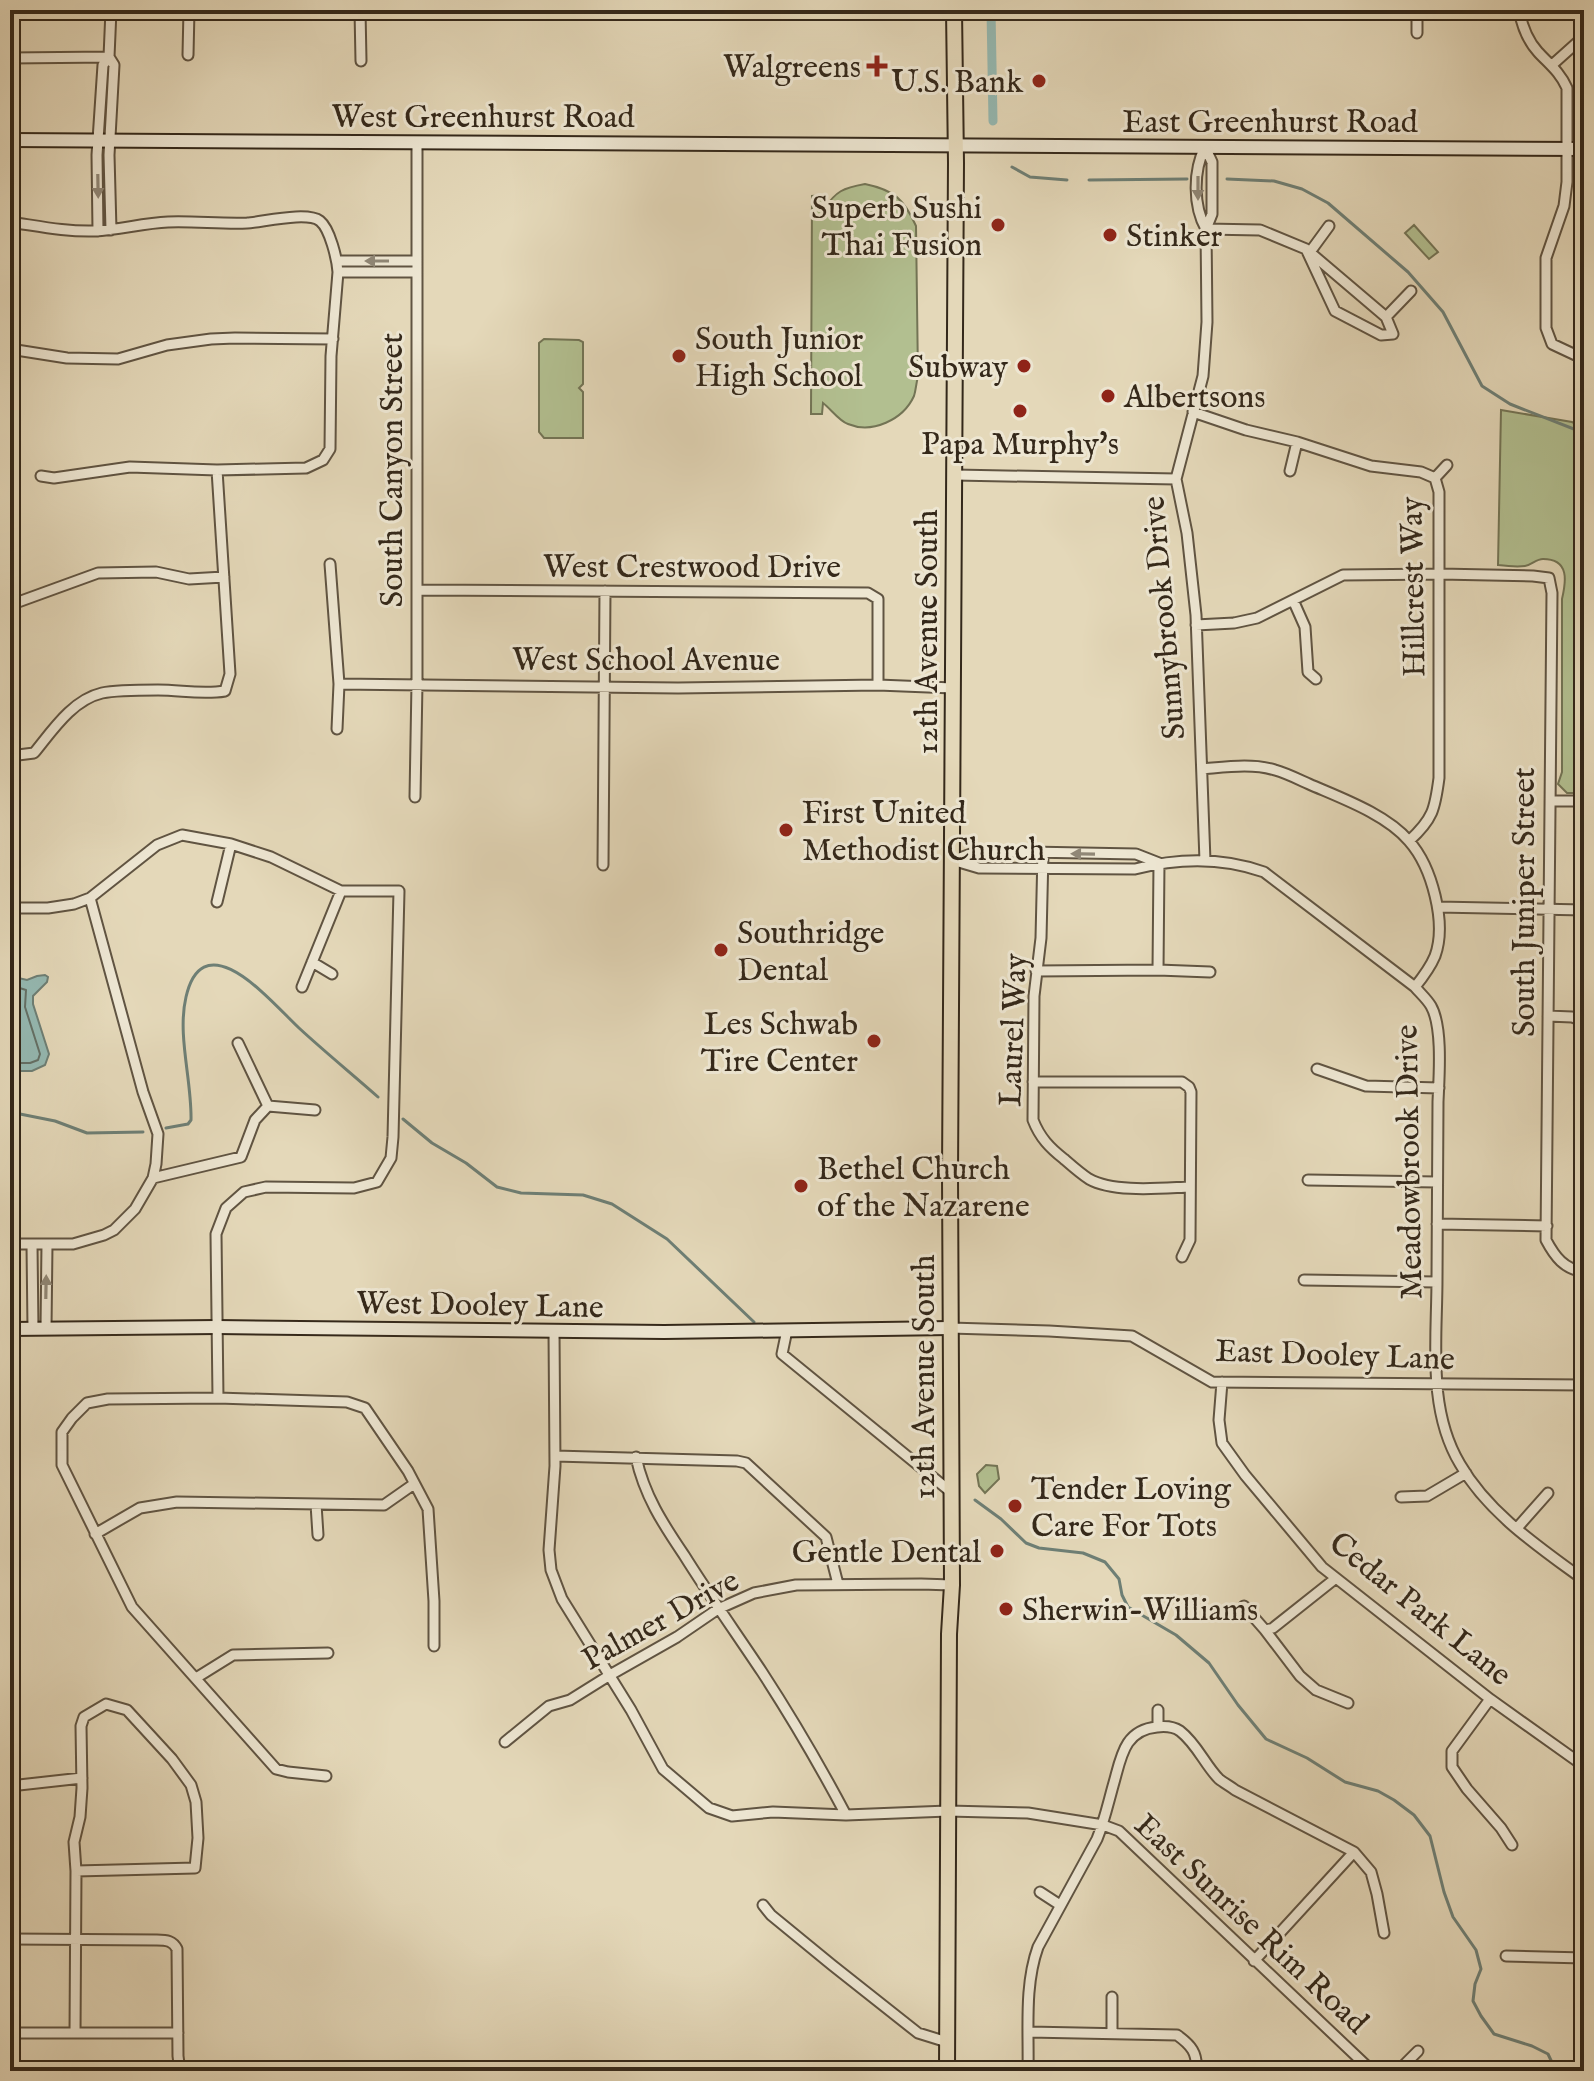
<svg xmlns="http://www.w3.org/2000/svg" width="1594" height="2081" font-family="'IM FELL English',serif">
	<style>
		.green { fill: #b2bf90; stroke: #737455; stroke-width: 2 }
		.water { fill: #95b9b2; stroke: #6e7f75; stroke-width: 2 }
		.lines { fill: none; stroke-linecap: round; stroke-linejoin: round }
		.shore { stroke: #647066; stroke-width: 2 }
		.stream { stroke: #6e7f75; stroke-width: 3 }
		.canal { stroke: #95b9b2; stroke-width: 9 }
		.street-casing { stroke: #605442; stroke-width: 13 }
		.secondary-casing { stroke: #34281a; stroke-width: 16 }
		.primary-casing { stroke: #34281a; stroke-width: 18 }
		.street { stroke: #ede6d2; stroke-width: 9 }
		.secondary { stroke: #ede6d2; stroke-width: 12 }
		.primary { stroke: #e4d8b9; stroke-width: 14 }
		.oneway { fill: #908776 }
		.poi-dot { fill: #8f2418; stroke: #ede6d2; stroke-width: 3 }
		.labels { text-anchor: middle; stroke-width: 6; stroke-linejoin: round; paint-order: stroke }
		.poi-label { font-size: 32px; fill: #34281a; stroke: #ede6d2; text-anchor: start }
		.street-label { font-size: 32px; fill: #34281a; stroke: #ede6d2 }
	</style>
	<rect width="100%" height="100%" fill="#e4d8b9"/>
	<filter id="stains"><feTurbulence type="fractalNoise" baseFrequency=".0025" numOctaves="4"/><feColorMatrix values="0 0 0 0 .2 0 0 0 0 .09 0 0 0 0 .02 0 0 0 .5 -.17"/></filter>
	<radialGradient id="worn" r=".72"><stop offset=".6" stop-color="#630" stop-opacity="0"/><stop offset="1" stop-color="#630" stop-opacity=".3"/></radialGradient>
	<path class="green" d="M865 184C894 190 904 199 916 226L918 377C916 383 916 390 914 396 903 420 872 434 848 424 839 421 831 409 823 403L822 414H811L812 196 823 195 824 209C836 191 843 188 865 184Z
		M1414 225 1438 252 1429 259 1405 233Z
		M544 339 579 340 583 342V384L579 388 583 392V438H544L539 432V343Z
		M1501 410 1572 422 1584 428V793H1567L1558 784 1562 772V599C1566 582 1570 559 1543 559 1536 559 1532 565 1525 566 1517 567 1506 566 1498 565Z
		M986 1465 997 1466 999 1479 985 1493 979 1486 977 1474Z"/>
	<path class="water" d="M45 975 48 977 47 982 33 996V1004L49 1054 45 1065 32 1071H10V976L27 980 37 976Z"/>
	<g class="lines">
		<path class="shore" d="M10 985 26 990 25 1007 40 1054 38 1060 30 1063H10"/>
		<path class="stream" d="M1012 167 1030 177 1067 180
			M1227 179 1274 181 1302 189 1328 203 1408 272 1443 312 1482 386 1510 404 1584 433
			M1089 180 1187 179
			M10 1112 55 1121 87 1133 143 1132
			M403 1119 432 1143 466 1163 497 1187 521 1193 583 1195 612 1204 667 1239 754 1322
			M166 1128 188 1124 191 1120C192 1081 177 1035 186 997 204 919 274 1005 299 1028 325 1052 352 1074 378 1097
			M885 1431 898 1443
			M975 1500 1001 1519 1026 1543 1039 1548 1083 1553 1105 1562 1119 1579 1122 1595 1128 1607 1176 1635 1209 1663 1238 1705 1266 1739 1307 1758 1345 1782 1378 1791 1394 1800 1414 1815 1430 1836 1444 1892 1453 1917 1476 1950 1481 1969 1475 1984 1473 2001 1481 2016 1494 2034 1532 2046 1548 2054 1556 2071"/>
		<path class="canal" d="M991 10 993 121"/>
		<defs>
			<path id="street" d="M360 10 361 61
				M1417 10V33
				M1519 10C1522 26 1527 40 1538 52 1549 64 1560 72 1567 88V182L1564 206 1546 258V328L1552 344 1584 359
				M188 55 189 10
				M10 58 109 57
				M1552 65 1581 39
				M1205 147 1212 162V214L1206 229 1207 322 1203 376 1176 479 1187 533 1196 615 1205 861
				M1205 147C1193 171 1193 206 1206 229
				M10 222C38 226 66 232 95 231 119 230 143 223 168 222 194 221 221 224 247 223 263 222 307 211 320 221 330 229 337 259 338 272L331 356 330 449 323 460 306 468 217 470 230 674 225 691C202 695 181 690 158 690 144 690 116 690 102 693 72 700 52 731 34 753L10 756
				M1206 229 1260 230 1306 249 1386 317 1393 334 1381 335 1335 311 1306 249
				M111 230 109 155 114 65 109 57 111 10
				M98 231 97 155 103 65 109 57
				M1310 252 1329 226
				M337 261H417
				M338 272H417
				M1386 317 1411 291
				M10 349 67 358 118 359 167 345 211 339 235 338 333 339
				M1193 412 1246 430 1297 442 1371 466 1421 472 1435 478 1439 492V778C1435 809 1433 819 1409 841
				M1290 471 1297 442
				M955 475 1176 479
				M41 476 54 478 130 467 217 470
				M1435 478 1447 465
				M330 564 339 684 337 729
				M417 590 868 593 878 599V685
				M1293 600 1305 627 1308 672 1316 679
				M10 605 98 573 156 572 189 579 224 577
				M1196 625 1234 623 1257 618 1343 575 1440 574 1533 576 1549 578 1552 593 1546 1240C1555 1257 1564 1269 1584 1272
				M339 684 678 688 878 685 953 688
				M1202 769C1226 767 1252 763 1275 770 1286 773 1298 779 1309 784 1341 798 1386 814 1409 841 1432 867 1447 923 1435 956 1430 968 1423 977 1415 987
				M415 797 417 683V142
				M1550 801H1584
				M1043 853 1041 938 1034 996 1033 1120C1040 1138 1050 1148 1064 1159 1072 1166 1081 1174 1089 1179 1114 1193 1162 1188 1190 1187
				M952 860 979 868 1135 869C1178 858 1222 857 1264 872L1415 987C1420 993 1427 999 1431 1006 1443 1027 1439 1077 1438 1102 1438 1161 1437 1220 1437 1279 1437 1340 1427 1409 1460 1464 1488 1513 1539 1547 1584 1580
				M954 860 979 851 1136 854 1159 863
				M603 865 605 591
				M217 902 231 844
				M10 905 20 908H48L74 904 90 898 157 845 182 835 231 844 271 857 341 891H399L393 1137 391 1158 377 1182 354 1188 266 1187 244 1192 226 1208 216 1234 218 1398 347 1402 365 1408 408 1471 428 1509 434 1601V1646
				M1438 907 1584 910
				M312 962 332 974
				M1158 970 1159 863
				M1036 971 1158 970 1210 972
				M302 987 341 891
				M1548 1016 1572 1017 1584 1021
				M238 1043 268 1106
				M1317 1069 1366 1086 1439 1088
				M1033 1082H1182L1189 1087 1191 1092 1190 1240 1182 1257
				M153 1178 241 1157 255 1120 268 1106 315 1110
				M1308 1180 1437 1182
				M1437 1224 1547 1226
				M10 1244H73L104 1235 114 1230 135 1209 153 1178 156 1164 158 1134 143 1092 90 898
				M32 1245 33 1329
				M1304 1280 1437 1282
				M950 1328 1049 1331 1132 1336 1212 1382 1584 1385
				M46 1329 47 1244
				M787 1330 782 1354 951 1492
				M554 1331 555 1466 549 1550 551 1570 562 1599 631 1710 663 1769 709 1808 732 1816 773 1812 846 1815 948 1811 1028 1813 1103 1825 1119 1831 1372 2071
				M1222 1382 1219 1420 1222 1443 1245 1475 1322 1567 1490 1699 1584 1766
				M218 1398 108 1399 87 1403 72 1418 62 1432V1465L132 1607 276 1769 288 1772 326 1776
				M555 1456 737 1461 746 1463 826 1537 838 1584
				M636 1457C644 1495 663 1524 684 1555 709 1595 736 1633 762 1672 792 1718 820 1766 846 1815
				M1401 1497 1427 1496 1466 1473
				M316 1504 318 1535
				M1517 1528 1548 1493
				M95 1534 140 1508 177 1502 384 1505 414 1484
				M1336 1578 1273 1628 1265 1630 1300 1676 1316 1690 1348 1703
				M1244 1606 1265 1630
				M196 1678 233 1655 328 1653
				M1490 1699 1452 1751V1767L1467 1789 1501 1828 1512 1845
				M106 1704 127 1710 172 1759 191 1785 196 1802 198 1838 195 1868 76 1871 74 1842 80 1817 82 1788 81 1726 84 1717Z
				M1158 1710V1726
				M505 1742 549 1706 570 1700 610 1675 677 1637 718 1609 754 1593 796 1585 921 1584 952 1585
				M10 1786 82 1778
				M1354 1852 1371 1872 1377 1894 1384 1933
				M1040 1892 1060 1905
				M763 1905 771 1915 832 1965 918 2033 947 2042
				M10 1939 157 1940C167 1940 173 1941 177 1949L178 2056 180 2071
				M1506 1956 1584 1958
				M1112 1997V2033
				M1029 2032 1177 2035C1191 2045 1198 2053 1196 2071
				M10 2033H178
				M75 2033 76 1871
				M1028 2071C1029 2030 1024 1986 1038 1947L1097 1839C1104 1822 1108 1804 1113 1786 1121 1759 1123 1730 1157 1727 1165 1726 1174 1727 1180 1731 1197 1744 1205 1765 1219 1779 1224 1783 1230 1786 1235 1790L1354 1852 1254 1961
				M1398 2071 1418 2051"/>
			<path id="secondary" d="M10 140 1584 149
				M10 1329 217 1327 664 1332 950 1328"/>
			<path id="primary" d="M947 2071 949 1634 952 1585 950 1175 956 163 954 10"/>
		</defs>
		<use href="#street" class="street-casing"/>
		<use href="#secondary" class="secondary-casing"/>
		<use href="#primary" class="primary-casing"/>
		<use href="#street" class="street"/>
		<use href="#secondary" class="secondary"/>
		<use href="#primary" class="primary"/>
	</g>
	<defs><path id="oneway-solid" d="M-6-.8H1V-3.2L6.5 0L1 3.2V.8H-6Z" transform="scale(2)"/></defs>
	<g class="oneway">
		<use href="#oneway-solid" transform="translate(98 186) rotate(89)"/>
		<use href="#oneway-solid" transform="translate(1198 188) rotate(90)"/>
		<use href="#oneway-solid" transform="translate(377 261) rotate(180)"/>
		<use href="#oneway-solid" transform="translate(1083 854) rotate(-179)"/>
		<use href="#oneway-solid" transform="translate(46 1287) rotate(-89)"/>
	</g>
	<g class="poi-dot">
		<path d="M873 54h8v8h8v8h-8v8h-8v-8h-8v-8h8z"/>
		<circle cx="1039" cy="81" r="8"/>
		<circle cx="998" cy="225" r="8"/>
		<circle cx="1110" cy="235" r="8"/>
		<circle cx="679" cy="356" r="8"/>
		<circle cx="1024" cy="366" r="8"/>
		<circle cx="1108" cy="396" r="8"/>
		<circle cx="1020" cy="411" r="8"/>
		<circle cx="786" cy="830" r="8"/>
		<circle cx="721" cy="950" r="8"/>
		<circle cx="874" cy="1041" r="8"/>
		<circle cx="801" cy="1186" r="8"/>
		<circle cx="1015" cy="1506" r="8"/>
		<circle cx="997" cy="1551" r="8"/>
		<circle cx="1006" cy="1609" r="8"/>
	</g>
	<g class="labels">
		<g class="poi-label">
			<text x="861" y="77" text-anchor="end">Walgreens</text>
			<text x="1023" y="92" text-anchor="end">U.S. Bank</text>
			<text x="982" y="218" text-anchor="end">Superb Sushi<tspan x="982" dy="37">Thai Fusion</tspan></text>
			<text x="1126" y="246">Stinker</text>
			<text x="695" y="349">South Junior<tspan x="695" dy="37">High School</tspan></text>
			<text x="1008" y="377" text-anchor="end">Subway</text>
			<text x="1124" y="407">Albertsons</text>
			<text x="1020" y="454" text-anchor="middle">Papa Murphy's</text>
			<text x="802" y="823">First United<tspan x="802" dy="37">Methodist Church</tspan></text>
			<text x="737" y="943">Southridge<tspan x="737" dy="37">Dental</tspan></text>
			<text x="858" y="1034" text-anchor="end">Les Schwab<tspan x="858" dy="37">Tire Center</tspan></text>
			<text x="817" y="1179">Bethel Church<tspan x="817" dy="37">of the Nazarene</tspan></text>
			<text x="1031" y="1499">Tender Loving<tspan x="1031" dy="37">Care For Tots</tspan></text>
			<text x="981" y="1562" text-anchor="end">Gentle Dental</text>
			<text x="1022" y="1620">Sherwin-Williams</text>
		</g>
		<g class="street-label">
			<text x="483" y="127">West Greenhurst Road</text>
			<text x="1270" y="132">East Greenhurst Road</text>
			<text transform="translate(391 470) rotate(-90)" y="11">South Canyon Street</text>
			<text x="692" y="577">West Crestwood Drive</text>
			<text transform="translate(1412 587) rotate(-91)" y="11">Hillcrest Way</text>
			<text transform="translate(1163 618) rotate(-95)" y="11">Sunnybrook Drive</text>
			<text transform="translate(926 632) rotate(-90)" y="11">12th Avenue South</text>
			<text x="646" y="670">West School Avenue</text>
			<text transform="translate(1523 902) rotate(-90)" y="11">South Juniper Street</text>
			<text transform="translate(1012 1030) rotate(-88)" y="11">Laurel Way</text>
			<text transform="translate(1408 1162) rotate(-91)" y="11">Meadowbrook Drive</text>
			<text transform="translate(480 1304) rotate(1)" y="11">West Dooley Lane</text>
			<text transform="translate(1335 1354) rotate(2)" y="11">East Dooley Lane</text>
			<text transform="translate(923 1377) rotate(-90)" y="11">12th Avenue South</text>
			<text transform="translate(1421 1608) rotate(39)" y="11">Cedar Park Lane</text>
			<text transform="translate(660 1619) rotate(-29)" y="11">Palmer Drive</text>
			<text transform="translate(1252 1923) rotate(43)" y="11">East Sunrise Rim Road</text>
		</g>
	</g>
	<rect width="1594" height="2081" fill="none" stroke="#e4d8b9" stroke-width="40"/>
	<rect x="12" y="12" width="1570" height="2057" fill="none" stroke="#34281a" stroke-width="4"/>
	<rect x="20" y="20" width="1554" height="2041" fill="none" stroke="#34281a" stroke-width="2"/>
	<rect width="100%" height="100%" filter="url(#stains)"/>
	<rect width="100%" height="100%" fill="url(#worn)"/>
</svg>
